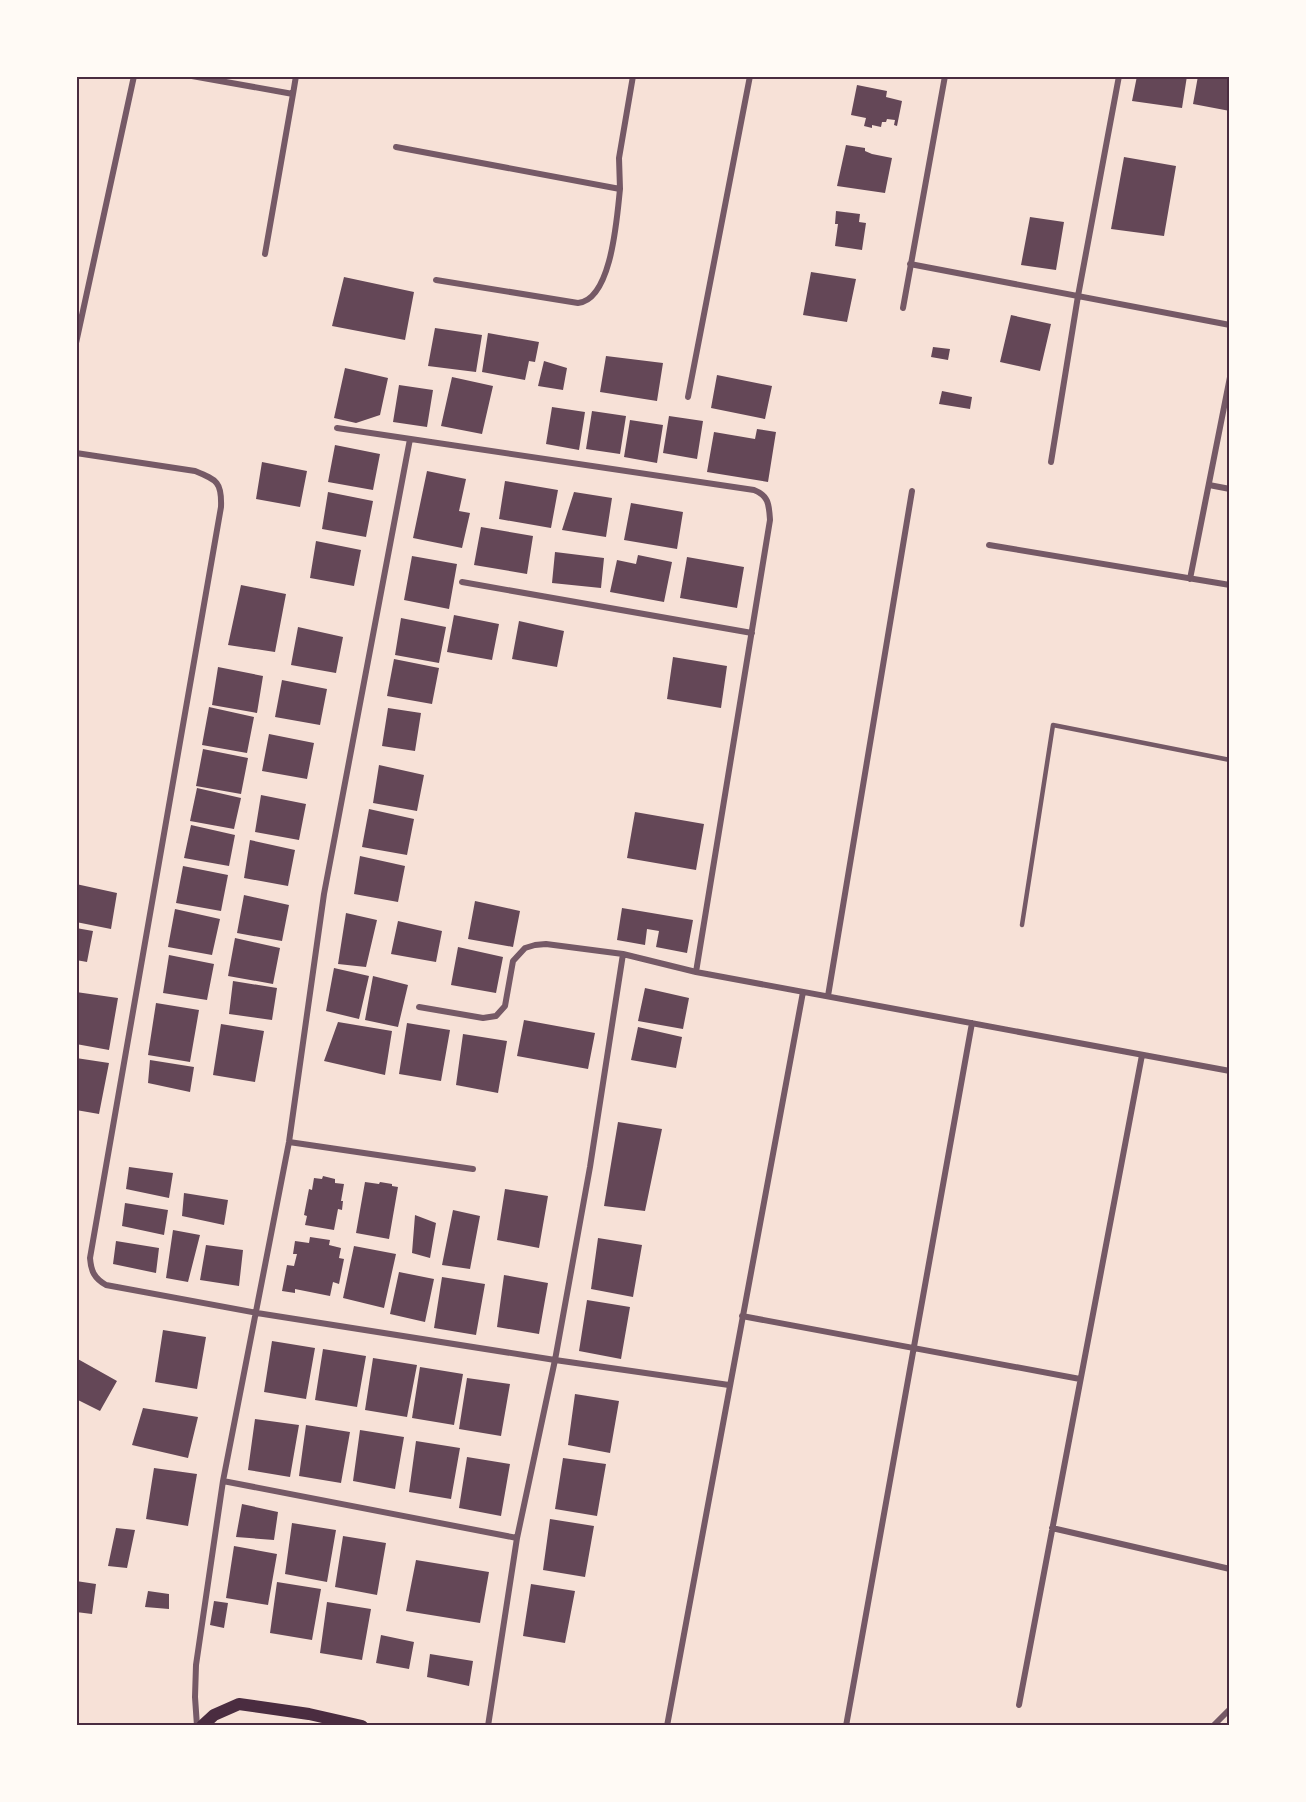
<svg xmlns="http://www.w3.org/2000/svg" width="1306" height="1802" font-family="'Playfair Display',serif">
	<style>
		.building { fill: #644757 }
		.lines { fill: none; stroke-linecap: round; stroke-linejoin: round }
		.service { stroke: #755966; stroke-width: 4.5 }
		.minor { stroke: #755966; stroke-width: 6 }
		.secondary { stroke: #4a2c40; stroke-width: 12 }
		.neatline { fill: none; stroke: #4a2c40; stroke-width: 2 }
	</style>
	<rect width="100%" height="100%" fill="#f7e1d7"/>
	<path class="building" d="M1137 76H1187L1182 108 1132 101Z
		M1198 76H1230V111L1193 104Z
		M857 85 887 91 886 97 902 101 897 126 894 125 895 120 887 119 886 122H882L881 127 872 125V128L864 126 866 118 851 115Z
		M846 145 865 148V151L872 154 892 158 885 193 837 186Z
		M1124 157 1176 166 1164 236 1111 229Z
		M836 211 860 214 859 222 866 223 862 250 835 246 838 224H835Z
		M1030 217 1064 222 1056 270 1021 265Z
		M811 272 856 279 847 322 803 315Z
		M344 277 414 292 405 340 332 326Z
		M1011 315 1051 324 1040 371 1000 362Z
		M435 328 482 335 476 372 428 366Z
		M488 333 539 342 535 362 529 361 525 380 482 372Z
		M933 347 950 349 948 360 931 357Z
		M606 356 663 363 657 401 600 392Z
		M544 361 567 368 563 390 538 386Z
		M345 368 388 378 380 415 356 423 334 418Z
		M717 375 772 386 765 419 711 408Z
		M452 377 493 386 482 434 441 426Z
		M399 385 433 390 427 427 393 422Z
		M942 391 972 397 970 409 939 404Z
		M552 407 585 412 579 450 546 444Z
		M592 411 626 416 620 454 586 449Z
		M669 416 703 421 697 459 663 453Z
		M630 420 663 425 657 463 624 457Z
		M757 429 776 432 768 482 707 472 714 432 755 439Z
		M335 445 380 454 373 490 328 482Z
		M262 462 307 471 300 507 256 499Z
		M427 471 466 479 459 511 470 513 462 548 413 538Z
		M505 481 558 490 551 528 499 519Z
		M328 492 373 501 366 537 322 529Z
		M574 492 612 498 606 537 562 530Z
		M631 503 683 512 677 549 624 540Z
		M481 527 533 536 527 574 474 565Z
		M316 541 361 550 354 586 310 578Z
		M555 552 604 558 601 588 552 583Z
		M638 555 672 562 664 602 610 592 617 560 636 564Z
		M412 556 457 564 449 609 404 600Z
		M687 557 744 567 737 608 680 598Z
		M241 585 286 594 275 652 228 645Z
		M454 615 499 624 492 660 447 652Z
		M401 618 446 627 439 663 395 655Z
		M519 621 564 631 557 667 512 659Z
		M298 627 343 637 336 673 291 665Z
		M673 657 727 666 721 708 667 699Z
		M394 659 439 668 432 704 387 696Z
		M218 667 263 676 257 713 212 705Z
		M282 680 327 689 320 725 275 717Z
		M209 707 254 717 247 753 202 745Z
		M388 708 421 713 415 751 382 746Z
		M269 734 314 743 307 779 262 771Z
		M203 749 248 758 241 794 196 786Z
		M379 765 424 775 417 811 373 803Z
		M197 788 241 798 234 829 190 821Z
		M261 795 306 804 299 840 255 832Z
		M369 809 414 819 407 855 362 847Z
		M635 812 704 824 696 870 627 858Z
		M191 825 235 835 229 866 184 858Z
		M250 840 295 850 288 886 244 878Z
		M360 856 405 866 398 902 354 894Z
		M183 866 228 875 221 911 176 903Z
		M76 884 117 893 111 929 76 922Z
		M244 895 289 905 282 941 237 933Z
		M475 901 520 911 513 947 468 939Z
		M622 908 693 920 687 953 656 947 659 931 647 929 645 945 617 940Z
		M175 909 220 919 212 955 168 947Z
		M346 913 377 920 366 967 338 964Z
		M398 921 442 931 436 962 391 954Z
		M76 928 93 931 87 962 76 960Z
		M235 938 280 948 273 984 228 976Z
		M458 947 503 957 496 993 451 985Z
		M169 955 214 964 207 1000 163 993Z
		M334 968 369 976 359 1019 326 1011Z
		M373 976 408 985 398 1027 365 1020Z
		M233 981 277 988 272 1020 229 1014Z
		M645 988 689 998 683 1029 638 1021Z
		M76 992 118 998 109 1050 76 1044Z
		M156 1003 199 1010 190 1062 148 1055Z
		M524 1020 595 1033 588 1069 517 1056Z
		M338 1022 392 1031 385 1075 324 1061Z
		M407 1023 450 1030 441 1081 399 1074Z
		M221 1024 264 1031 255 1082 213 1075Z
		M638 1027 682 1037 676 1068 631 1060Z
		M463 1034 507 1041 498 1093 456 1085Z
		M76 1058 109 1063 99 1114 76 1110Z
		M150 1060 194 1067 190 1092 148 1083Z
		M618 1122 662 1129 645 1211 604 1206Z
		M129 1167 173 1173 169 1198 126 1189Z
		M323 1176 335 1179V1183L344 1184 341 1201H343L342 1210 338 1209 334 1230 305 1225 307 1216 304 1215 309 1189 312 1190 314 1178 322 1179Z
		M365 1182 379 1184 380 1182 392 1184V1186L398 1187 389 1239 356 1233Z
		M505 1189 548 1196 539 1248 497 1240Z
		M184 1193 228 1200 224 1225 182 1216Z
		M125 1203 168 1210 164 1235 122 1226Z
		M453 1210 480 1216 470 1269 442 1265Z
		M415 1215 436 1223 430 1258 412 1253Z
		M173 1230 200 1235 188 1282 166 1278Z
		M310 1237 330 1240 329 1245 341 1248 339 1258 344 1259 339 1284 333 1282 330 1296 295 1289V1293L282 1291 287 1265 294 1266 297 1254H293L295 1241 309 1243Z
		M598 1238 642 1245 633 1297 591 1289Z
		M116 1241 159 1248 156 1273 113 1264Z
		M206 1245 243 1250 239 1286 200 1280Z
		M354 1246 396 1254 384 1308 343 1298Z
		M399 1272 434 1279 425 1322 390 1314Z
		M504 1275 548 1283 539 1334 497 1327Z
		M442 1277 485 1284 476 1335 434 1328Z
		M587 1300 630 1307 621 1359 579 1351Z
		M163 1330 206 1337 197 1389 155 1382Z
		M272 1341 315 1348 306 1399 264 1392Z
		M323 1349 366 1356 357 1407 315 1400Z
		M76 1358 117 1381 100 1411 76 1399Z
		M373 1358 417 1365 407 1417 365 1410Z
		M420 1367 463 1374 454 1425 412 1418Z
		M467 1378 510 1384 501 1436 459 1429Z
		M575 1394 619 1401 610 1453 568 1445Z
		M143 1408 198 1417 188 1458 132 1445Z
		M255 1419 299 1425 290 1477 248 1470Z
		M306 1425 350 1432 341 1483 299 1476Z
		M360 1430 404 1437 395 1489 353 1481Z
		M416 1441 460 1448 451 1499 409 1492Z
		M467 1457 510 1464 501 1516 459 1508Z
		M563 1458 606 1464 597 1516 555 1509Z
		M154 1468 197 1474 188 1526 146 1519Z
		M242 1504 278 1512 274 1540 236 1537Z
		M550 1519 594 1526 585 1577 543 1570Z
		M292 1523 336 1530 327 1582 285 1574Z
		M116 1528 135 1530 127 1568 108 1566Z
		M343 1536 386 1543 377 1595 335 1587Z
		M234 1546 277 1554 268 1605 226 1598Z
		M416 1560 489 1572 480 1623 406 1611Z
		M76 1581 96 1584 92 1614 76 1612Z
		M277 1582 321 1589 312 1640 270 1633Z
		M531 1584 575 1591 565 1643 523 1636Z
		M148 1591 169 1594V1609L145 1607Z
		M214 1601 228 1603 224 1628 210 1625Z
		M327 1602 371 1609 362 1660 320 1653Z
		M381 1635 414 1642 409 1669 376 1663Z
		M430 1654 473 1661 469 1686 427 1677Z"/>
	<g class="lines">
		<path class="service" d="M1022 925 1053 725 1230 760"/>
		<path class="minor" d="M192 76 293 94 265 254
			M293 94 296 76
			M396 147 620 189 619 158 633 76
			M910 264 1230 325
			M436 280 578 303C612 300 617 216 620 189
			M903 308 945 76
			M76 343 134 76
			M688 397 750 76
			M337 428 754 490C769 496 769 505 770 520L696 972
			M76 453 195 471C217 480 222 482 221 507L90 1258C91 1271 94 1278 106 1285L257 1313 555 1360 729 1385
			M1051 462 1078 296 1119 76
			M1209 485 1230 489
			M989 545 1230 585
			M1190 579 1230 377
			M462 582 752 633
			M828 996 912 491
			M419 1007 483 1018 496 1016 505 1006 513 961 525 948 535 945 546 944 623 954 696 972 1230 1071
			M289 1142 473 1169
			M742 1316 1080 1379
			M223 1481 517 1538
			M1052 1528 1230 1569
			M1019 1705 1142 1055
			M197 1726 195 1697 196 1665 223 1481 289 1142 324 894 410 439
			M488 1726 517 1538 555 1360 590 1167 623 954
			M667 1726 803 992
			M846 1726 972 1023
			M1213 1726 1230 1709"/>
		<path class="secondary" d="M202 1726 214 1715 239 1704 309 1714 362 1726"/>
	</g>
	<rect width="1306" height="1802" fill="none" stroke="#fffaf5" stroke-width="156"/>
	<rect x="78" y="78" width="1150" height="1646" class="neatline"/>
</svg>
